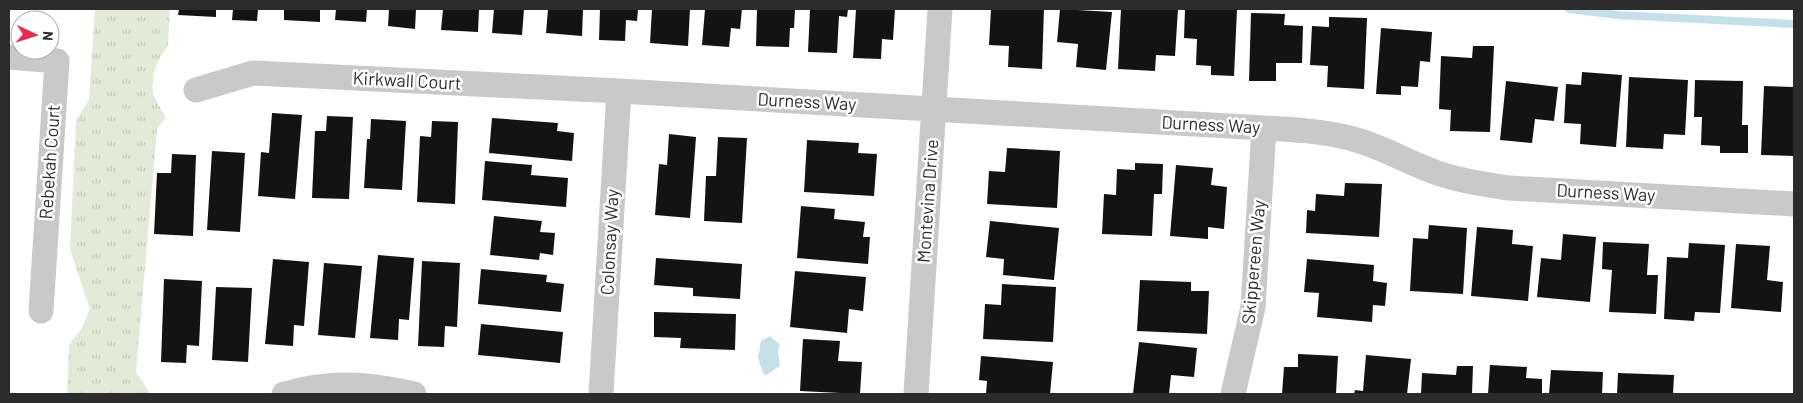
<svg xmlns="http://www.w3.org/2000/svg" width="1803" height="403" font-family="Barlow,sans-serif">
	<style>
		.park { fill: url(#park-tufts) }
		.water { fill: #c3e0eb }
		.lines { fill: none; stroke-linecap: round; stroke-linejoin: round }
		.stream { stroke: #c3e0eb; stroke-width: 8 }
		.building { fill: #131313 }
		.street { stroke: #c9c9c9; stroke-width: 25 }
		.labels { text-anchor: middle; stroke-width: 5; stroke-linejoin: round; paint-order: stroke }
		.street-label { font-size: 18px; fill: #2c2c2c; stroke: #fff }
	</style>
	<defs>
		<pattern id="park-tufts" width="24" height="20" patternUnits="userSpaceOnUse" patternTransform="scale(1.25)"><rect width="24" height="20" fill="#e4ead8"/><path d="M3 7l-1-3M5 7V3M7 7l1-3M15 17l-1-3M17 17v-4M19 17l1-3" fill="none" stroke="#c4c9ba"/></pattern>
	</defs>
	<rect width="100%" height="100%" fill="#fff"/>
	<path class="park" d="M95 9H170L168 46C157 58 149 80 154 96 157 104 163 111 166 118L157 129 136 372 150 393 149 394H67L69 345 82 328 90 309 70 249 76 121 89 99Z"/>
	<path class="water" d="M770 336 780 345 778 352 780 366 766 375 763 373 758 358 761 341Z"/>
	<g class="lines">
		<path class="stream" d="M1569 9 1618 15 1794 24"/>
	</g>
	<path class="building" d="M179 9H216V17L178 15Z
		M233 9H258L257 21 232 20Z
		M284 9H320V22L284 20Z
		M336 9H367L366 22 335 20Z
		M389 9H416L415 29 388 26Z
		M443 9H479L478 32 441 30Z
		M494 9H524L522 35 492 33Z
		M548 9H583L582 36 546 33Z
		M600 9H638L637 21 626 20 625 41 599 40Z
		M652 9H690L688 46 650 43Z
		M705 9H742L740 29 731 28 729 47 702 45Z
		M757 9H795L794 28H790L789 47 756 46Z
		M810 9H848L847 17 839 16 837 53 808 52Z
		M856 9H895L893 40 882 39 881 59 853 58Z
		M991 9H1044L1042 69 1008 67 1009 46 989 45Z
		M1060 9 1112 12 1106 70 1076 67 1078 44 1057 42Z
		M1121 9H1178L1175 56 1156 55 1155 71 1118 69Z
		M1185 9H1237L1234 76 1211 75V66L1196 65 1197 39 1184 38Z
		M1251 13 1285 14 1284 25 1303 26 1302 63H1276V81H1249Z
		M1329 17 1367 18 1364 89 1327 87 1328 66 1310 65 1312 26 1329 27Z
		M1381 28 1432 32 1430 62 1420 61 1418 87 1401 86V95L1376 94Z
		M1473 46H1494L1490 132 1450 131 1451 110 1439 109 1441 56 1472 58Z
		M1582 72 1622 75 1616 147 1580 144 1581 124 1564 123 1566 84 1581 85Z
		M1629 77 1688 80 1685 135 1664 134 1663 149 1626 147Z
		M1695 80 1743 81 1742 125H1748V153H1720V146L1701 145 1702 117H1694Z
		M1506 81 1558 87 1554 121 1535 119 1532 143 1500 140Z
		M1764 86 1794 87V156L1761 155Z
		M272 113 302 115 295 199 258 196 261 152 269 153Z
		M327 116 353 117 349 199 312 198 315 131H326Z
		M492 118 558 123 557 131 574 133 572 161 489 153Z
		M371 119 406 121 402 190 364 188 367 139H370Z
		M432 121 458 122 455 204 417 202 420 136 431 137Z
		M669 134 696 137 690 218 655 215 659 164 667 165Z
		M718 137 747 138 742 223 704 221 706 176H716Z
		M807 140 859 143 858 153 877 154 874 196 804 192Z
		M1007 148 1060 151 1057 208 987 204 989 171 1005 172Z
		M212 151 245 153 240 232 207 230Z
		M172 154 196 155 193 236 154 234 157 173H171Z
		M485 161 532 165 531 175 568 178 566 207 482 200Z
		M1135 163 1163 164 1162 194H1154L1152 236 1102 234 1104 194 1116 195 1117 169 1135 170Z
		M1176 165 1213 168 1211 185 1227 187 1224 229 1208 227V239L1170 236Z
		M1345 183 1382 184 1379 237 1306 233 1307 210 1315 211 1316 194 1344 196Z
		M801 206 835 209 834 219 865 222 863 237H870L868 264 797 258Z
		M494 216 542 221 540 232 555 233 553 255 540 253 539 260 490 255Z
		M990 221 1059 228 1054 280 1003 275 1004 259 986 257Z
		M1429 225 1467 228 1463 294 1410 291 1413 238 1428 239Z
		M1477 227 1513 230 1512 244 1533 246 1528 301 1471 296Z
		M1563 234 1596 237 1590 302 1537 297 1541 258 1561 260Z
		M1603 242 1649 244 1647 275H1658L1656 314 1609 312 1612 270 1602 269Z
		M1689 243 1725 245 1720 313 1695 312 1694 321 1664 319 1667 257 1688 258Z
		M1736 244 1770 246 1767 280 1783 282 1781 312 1731 308Z
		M378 255 414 258 409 320 399 319 398 340 370 338Z
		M656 258 742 264 740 299 693 296V288L654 285Z
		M273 259 309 262 304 326 294 325 293 346 265 344Z
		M1307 259 1374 265 1373 281 1387 283 1385 306 1373 305 1372 322 1317 317 1319 293 1304 292Z
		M422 261 460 263 457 327 445 326 444 347 418 346Z
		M324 263 362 266 355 338 318 335Z
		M481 269 547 275 546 282 564 284 561 312 478 304Z
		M795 271 866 277 863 311 849 309 847 333 790 327Z
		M164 279 202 281 199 346 187 345 186 363 161 362Z
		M1140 280 1191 282V291H1209L1207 334 1137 331Z
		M1002 284 1056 287 1053 342 983 339 985 304 1001 305Z
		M216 287 252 288 248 362 212 360Z
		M654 312 736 314 735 350 680 348 681 338 654 337Z
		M481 324 563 332 560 363 478 355Z
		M803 339 840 341 838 361 862 362 860 394 800 391Z
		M1139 342 1197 348 1194 377 1171 375 1169 394H1133Z
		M1298 354 1338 356 1336 394H1282L1284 367H1298Z
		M1366 355 1411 359 1407 394H1354L1355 390 1363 391Z
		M981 356 1053 362 1050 394H986L987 381 979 380Z
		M1490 365 1527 367 1526 378 1542 379V394H1488Z
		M1457 366H1473L1472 394H1421L1422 373 1456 375Z
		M1551 370 1603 372 1602 394H1549Z
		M1618 373 1674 375 1673 394H1617Z"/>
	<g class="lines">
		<path class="street" d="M9 57 57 61 41 311
			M196 90 253 73 619 91 1264 128C1296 130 1329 131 1360 141 1383 148 1404 160 1427 169 1453 180 1482 184 1509 188L1794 204
			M284 394C295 392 306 388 318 387 350 382 382 387 414 394
			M601 394 619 91
			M916 394 940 9
			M1233 394 1253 307 1264 128"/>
	</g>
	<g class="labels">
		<g class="street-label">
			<text transform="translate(407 81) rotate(3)" y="6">Kirkwall Court</text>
			<text transform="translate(807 102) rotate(3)" y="6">Durness Way</text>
			<text transform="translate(1211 125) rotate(3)" y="6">Durness Way</text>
			<text transform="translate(50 162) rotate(-86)" y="6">Rebekah Court</text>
			<text transform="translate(1606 193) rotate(3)" y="6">Durness Way</text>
			<text transform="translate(928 201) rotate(-86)" y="6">Montevina Drive</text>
			<text transform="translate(610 242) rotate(-87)" y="6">Colonsay Way</text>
			<text transform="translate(1254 262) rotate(-85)" y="6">Skippereen Way</text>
		</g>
	</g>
	<rect width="1803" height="403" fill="none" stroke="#2c2c2c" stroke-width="20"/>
	<g transform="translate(35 35) rotate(94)"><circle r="24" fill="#ffffff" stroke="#ababab"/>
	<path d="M0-4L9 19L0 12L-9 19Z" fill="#e8284c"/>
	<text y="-8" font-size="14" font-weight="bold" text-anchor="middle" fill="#2c2c2c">N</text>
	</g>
</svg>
